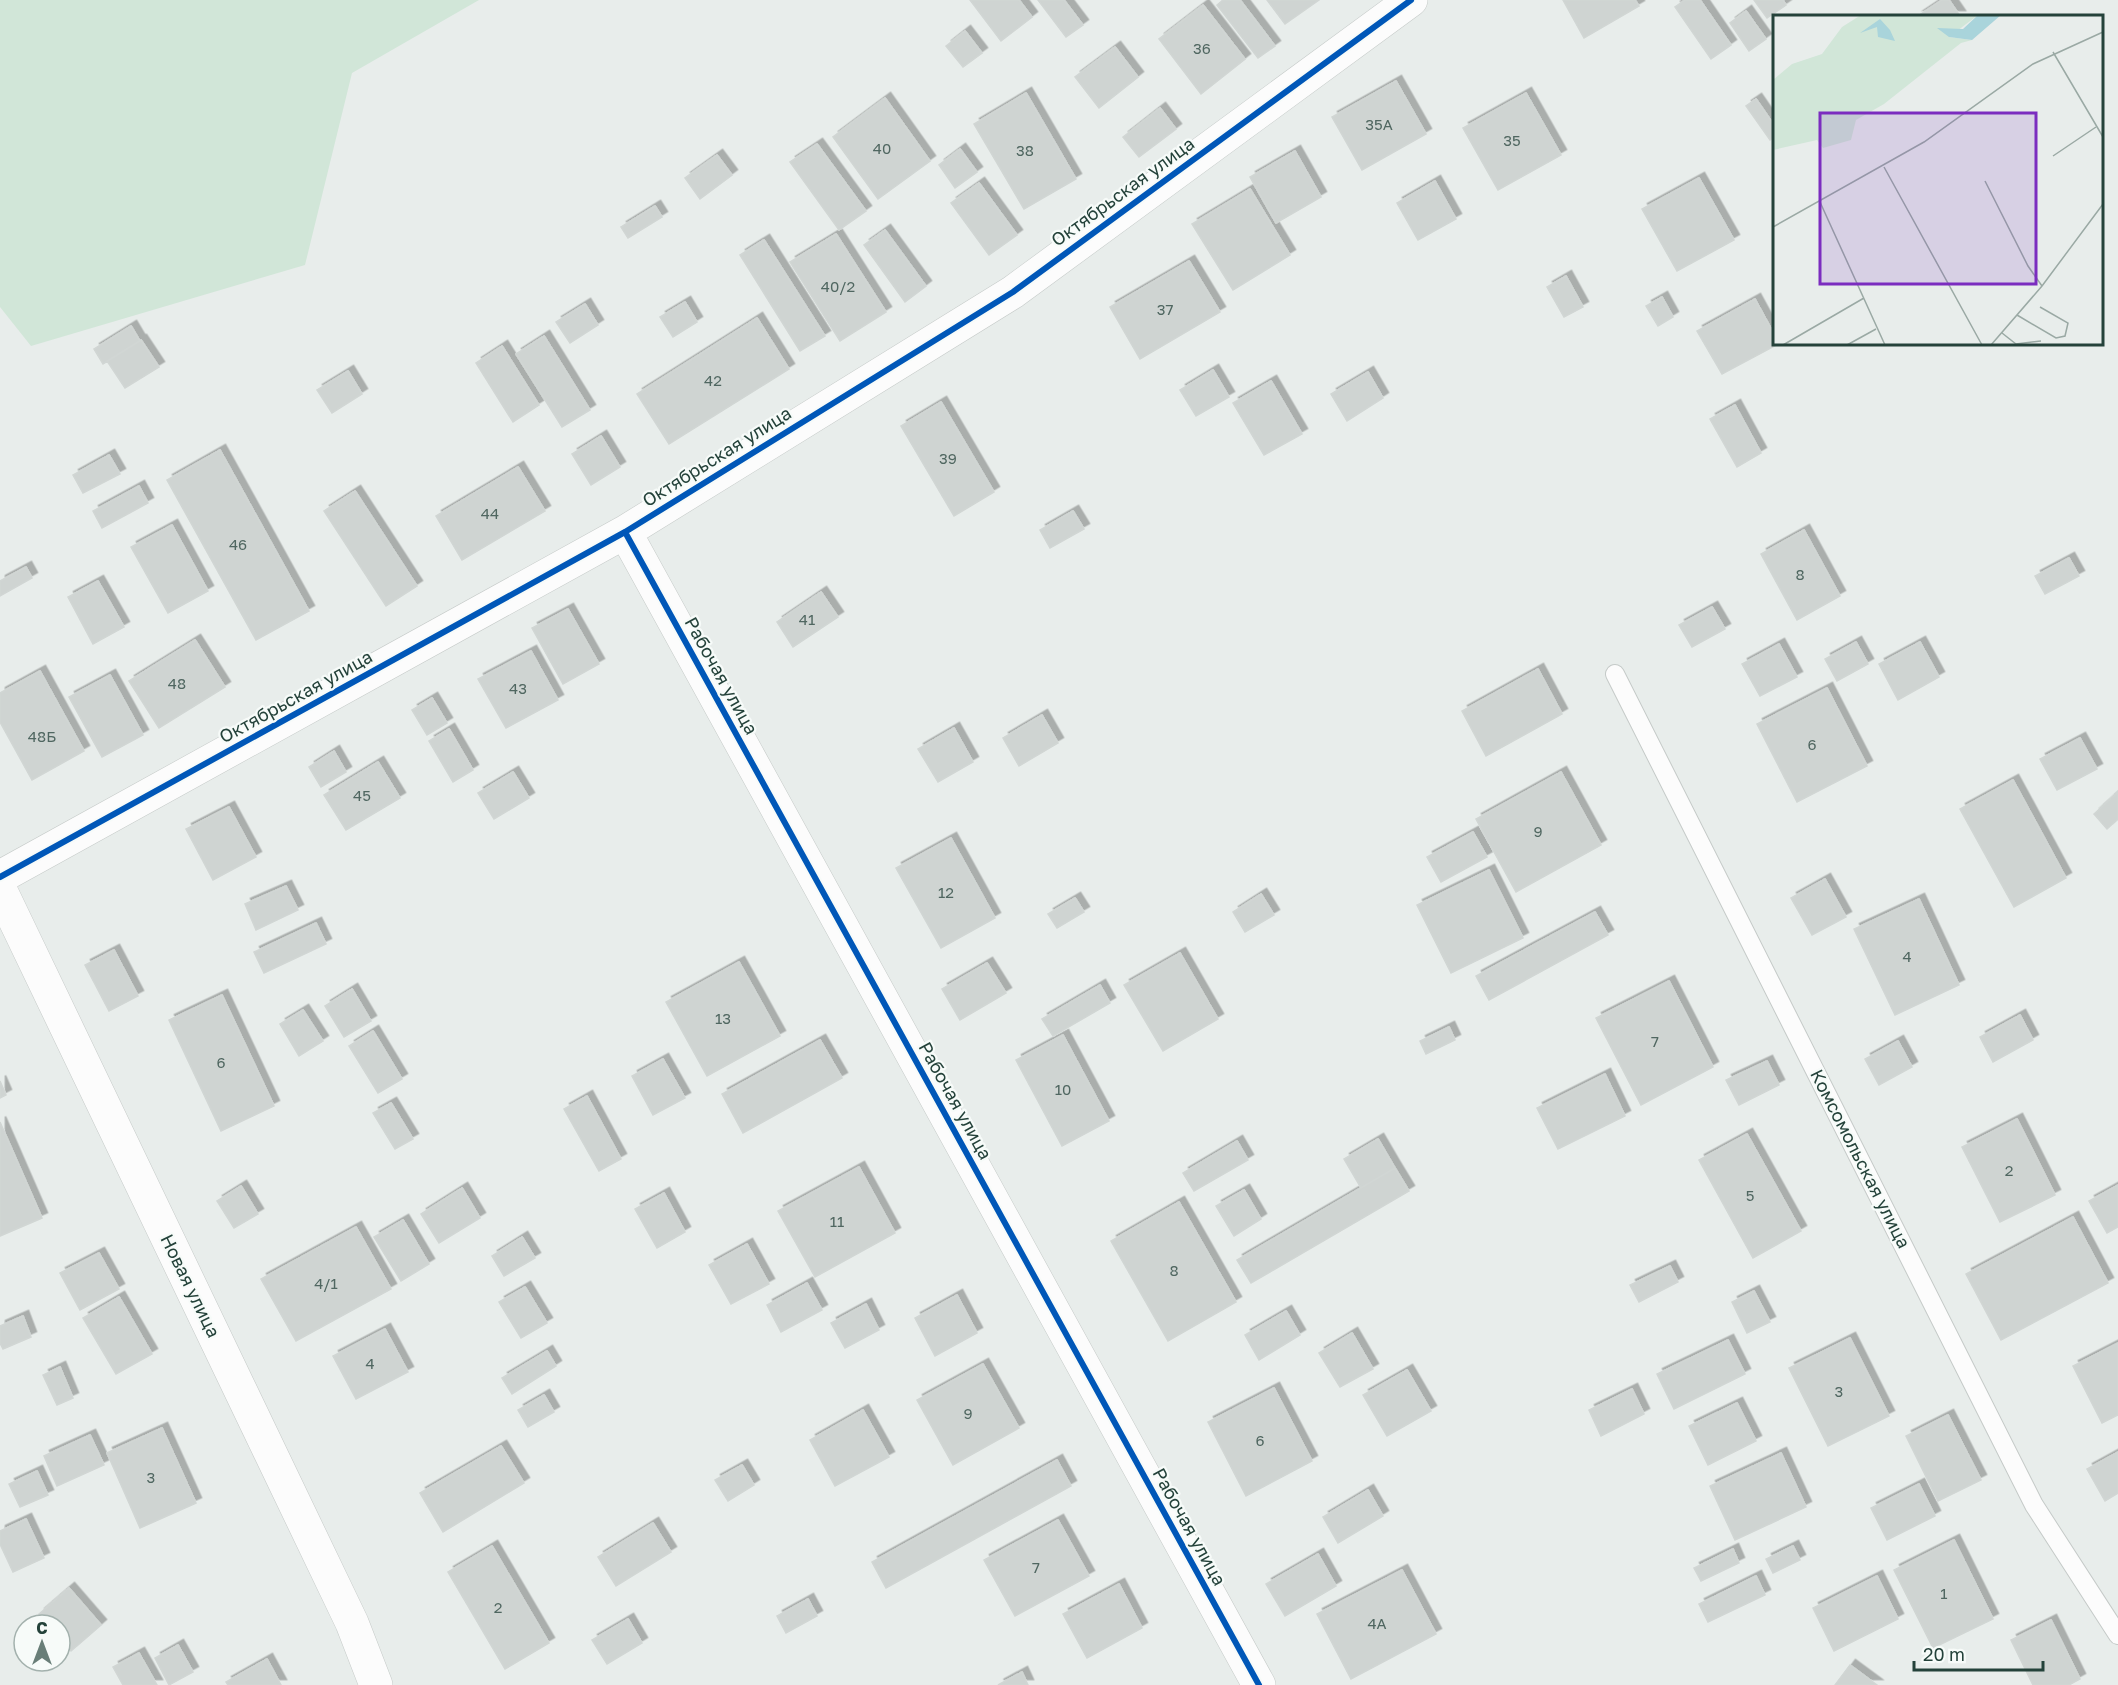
<svg xmlns="http://www.w3.org/2000/svg" width="2118" height="1685" font-family="'Golos Text',sans-serif">
	<style>
		.green { fill: #d1e6d8 }
		.building { fill: #cfd4d2; stroke: #d1d6d4; stroke-width: 1.5; filter: url(#shadow) }
		.lines { fill: none; stroke-linecap: round; stroke-linejoin: round }
		.lane-casing { stroke: #c5cac8; stroke-width: 20 }
		.street-casing { stroke: #c5cac8; stroke-width: 34 }
		.lane { stroke: #fcfcfc; stroke-width: 18 }
		.street { stroke: #fcfcfc; stroke-width: 33 }
		.cycleway-casing { stroke: #f7fbf9; stroke-width: 10 }
		.cycleway { stroke: #0057b8; stroke-width: 6 }
		.labels { text-anchor: middle; stroke-width: 4.5; stroke-linejoin: round; paint-order: stroke }
		.number-label { font-size: 15px; fill: #506761 }
		.street-label { font-size: 18px; fill: #24423a; stroke: #f7fbf9 }
		.inset-road { fill: none; stroke: #9aa9a4; stroke-width: 1.5 }
		.view { fill: #7b2cbf; fill-opacity: 0.15; stroke: #7b2cbf; stroke-width: 3 }
		.inset-edge { fill: none; stroke: #24423a; stroke-width: 3 }
	</style>
	<defs>
		<filter id="shadow"><feDropShadow dx="5.5" dy="-5.5" stdDeviation="0" flood-color="#0004"/></filter>
	</defs>
	<rect width="100%" height="100%" fill="#e8edeb"/>
	<path class="green" d="M0 0H479L352 73 305 265 31 346 0 307Z"/>
	<path class="building" d="M970 0H1019L1032 17 1001 41Z
		M1038 0H1064L1083 25 1066 37Z
		M1223 0H1240L1275 46 1258 58 1217 5Z
		M1267 0H1319L1285 24Z
		M1563 0H1635L1639 6 1584 38Z
		M1685 0H1700L1731 45 1711 59 1675 7Z
		M1754 0H1783L1786 5 1767 18Z
		M1942 0H1949L1960 16H1918Z
		M1203 5 1245 59 1201 94 1159 39Z
		M1746 11 1766 39 1749 51 1730 23Z
		M965 31 982 53 963 67 946 46Z
		M1115 47 1138 77 1099 108 1075 77Z
		M1396 81 1426 134 1362 170 1332 117Z
		M1026 93 1076 179 1024 209 974 124Z
		M1526 93 1561 155 1498 190 1463 128Z
		M885 98 930 161 878 199 833 137Z
		M1756 99 1774 125V137L1770 140 1746 106Z
		M1160 108 1176 129 1139 157 1123 137Z
		M817 144 866 211 839 230 790 162Z
		M960 149 977 172 955 188 939 165Z
		M1295 151 1321 197 1276 223 1250 177Z
		M717 155 732 175 700 199 685 178Z
		M1699 178 1734 240 1677 271 1642 209Z
		M1435 181 1456 219 1418 240 1397 203Z
		M979 183 1017 235 989 255 951 203Z
		M1250 189 1290 255 1233 290 1192 224Z
		M655 206 662 217 628 238 621 227Z
		M885 230 926 286 905 302 864 245Z
		M836 234 886 312 840 341 790 262Z
		M764 240 825 336 800 351 740 255Z
		M1189 261 1220 312 1140 359 1110 307Z
		M1566 276 1583 307 1564 317 1547 287Z
		M1662 297 1673 317 1658 326 1646 306Z
		M1755 299 1774 334V344H1778L1722 374 1697 331Z
		M685 302 697 322 673 337 660 317Z
		M585 304 598 325 570 343 556 322Z
		M757 318 789 369 669 444 637 394Z
		M131 326 140 341 103 364 94 349Z
		M544 336 590 410 562 427 516 354Z
		M141 340 159 367 125 388 107 361Z
		M502 346 539 405 513 422 476 363Z
		M1213 370 1229 397 1196 416 1180 390Z
		M348 371 362 394 332 413 317 390Z
		M1368 372 1383 398 1347 421 1331 394Z
		M1271 381 1302 434 1264 455 1233 403Z
		M941 402 994 492 954 516 901 426Z
		M1735 405 1761 453 1737 467 1710 419Z
		M601 436 620 467 591 485 572 454Z
		M220 450 309 611 256 640 167 480Z
		M109 455 120 474 83 493 73 475Z
		M518 467 545 511 462 560 436 516Z
		M139 486 148 503 102 528 93 511Z
		M355 491 417 586 386 606 324 511Z
		M1073 511 1084 529 1050 548 1040 530Z
		M172 525 208 591 168 613 131 547Z
		M1804 530 1840 596 1797 620 1761 554Z
		M2069 558 2079 576 2045 594 2035 576Z
		M26 567 32 578 0 596V581Z
		M98 581 124 627 93 644 68 597Z
		M821 592 838 617 793 647 777 622Z
		M1712 607 1725 629 1692 647 1679 625Z
		M568 609 599 664 563 684 532 628Z
		M195 640 225 687 159 728 129 681Z
		M1856 642 1868 664 1837 681 1825 659Z
		M1920 642 1939 677 1898 700 1879 664Z
		M1779 644 1797 677 1760 696 1742 664Z
		M531 651 558 700 506 728 478 679Z
		M1538 669 1562 714 1486 756 1462 711Z
		M40 671 84 751 32 780 0 722V693Z
		M110 675 143 735 102 757 69 697Z
		M1827 688 1867 766 1797 802 1757 724Z
		M432 698 447 723 427 735 412 710Z
		M1042 715 1058 743 1019 766 1003 738Z
		M954 728 973 762 938 782 918 749Z
		M449 729 473 770 453 782 429 741Z
		M2080 738 2097 769 2057 790 2040 759Z
		M334 751 346 772 321 787 309 767Z
		M378 762 400 798 346 830 324 795Z
		M513 772 529 798 494 819 478 793Z
		M1561 772 1601 845 1516 892 1476 819Z
		M2013 780 2066 878 2014 907 1960 809Z
		M2118 792V819L2107 829 2094 814Z
		M229 807 256 857 213 880 186 829Z
		M1473 832 1487 857 1441 882 1427 857Z
		M951 838 995 918 941 948 896 868Z
		M1489 870 1523 938 1451 973 1417 905Z
		M1825 879 1846 917 1812 935 1791 898Z
		M286 886 298 910 256 930 245 904Z
		M1261 894 1274 915 1245 932 1233 912Z
		M1075 898 1084 912 1057 928 1048 914Z
		M1919 899 1959 985 1895 1015 1854 929Z
		M1595 912 1608 935 1489 1000 1476 976Z
		M316 923 326 944 264 973 254 952Z
		M114 950 138 996 109 1011 85 965Z
		M1180 953 1218 1019 1163 1051 1124 985Z
		M739 962 780 1036 707 1076 666 1002Z
		M987 963 1006 993 960 1020 942 989Z
		M1669 981 1713 1067 1641 1105 1596 1018Z
		M1100 985 1110 1003 1053 1036 1042 1019Z
		M352 989 371 1021 344 1037 325 1006Z
		M222 995 274 1106 221 1131 169 1020Z
		M303 1010 323 1041 299 1056 280 1024Z
		M2020 1015 2033 1040 1993 1062 1980 1037Z
		M1449 1027 1455 1040 1426 1054 1420 1041Z
		M373 1031 402 1079 378 1093 349 1046Z
		M1063 1035 1109 1121 1062 1146 1016 1060Z
		M820 1040 842 1078 743 1133 722 1094Z
		M1898 1041 1912 1067 1879 1085 1865 1059Z
		M663 1059 685 1098 653 1115 632 1076Z
		M1767 1061 1779 1085 1739 1105 1726 1080Z
		M1605 1074 1625 1116 1558 1149 1537 1108Z
		M0 1081 6 1095 0 1098Z
		M587 1096 621 1159 599 1171 564 1109Z
		M391 1103 413 1139 395 1149 373 1113Z
		M2017 1119 2055 1195 2000 1222 1962 1147Z
		M0 1122 42 1218 0 1236Z
		M1747 1134 1801 1231 1753 1258 1699 1160Z
		M1378 1139 1395 1168 1361 1188 1344 1159Z
		M1237 1141 1248 1160 1194 1191 1183 1173Z
		M859 1167 895 1233 815 1277 778 1211Z
		M1395 1168 1409 1191 1251 1283 1237 1260Z
		M2118 1185V1227L2107 1233 2089 1201Z
		M241 1186 258 1214 234 1228 217 1201Z
		M462 1188 480 1218 439 1243 421 1214Z
		M1244 1190 1261 1219 1234 1236 1216 1206Z
		M664 1193 685 1232 657 1248 635 1209Z
		M1179 1202 1236 1302 1168 1341 1111 1241Z
		M2073 1217 2108 1283 2001 1340 1966 1274Z
		M403 1220 429 1264 401 1281 374 1237Z
		M356 1227 391 1289 296 1341 261 1279Z
		M522 1237 535 1258 504 1276 492 1256Z
		M747 1244 769 1284 731 1304 709 1265Z
		M99 1253 119 1289 80 1310 60 1273Z
		M1670 1266 1678 1282 1639 1302 1630 1285Z
		M807 1283 822 1310 781 1332 767 1305Z
		M525 1287 547 1323 521 1338 499 1302Z
		M1754 1291 1770 1322 1747 1333 1732 1302Z
		M957 1295 977 1333 935 1356 915 1318Z
		M119 1297 152 1354 116 1374 83 1318Z
		M866 1304 879 1330 845 1348 831 1323Z
		M1286 1311 1300 1335 1259 1360 1245 1335Z
		M23 1316 31 1337 3 1349 0 1343V1326Z
		M385 1329 408 1372 356 1399 333 1356Z
		M1352 1333 1373 1369 1340 1387 1319 1353Z
		M1850 1338 1889 1416 1828 1446 1789 1368Z
		M1728 1340 1745 1374 1674 1409 1657 1374Z
		M2118 1343V1415L2102 1423 2073 1366Z
		M547 1351 556 1366 512 1394 502 1378Z
		M983 1364 1019 1428 953 1465 917 1400Z
		M60 1367 73 1398 57 1405 43 1375Z
		M1407 1370 1431 1411 1387 1436 1363 1395Z
		M1274 1388 1312 1461 1246 1496 1208 1422Z
		M1632 1389 1644 1414 1601 1436 1589 1410Z
		M544 1395 554 1412 528 1427 518 1410Z
		M1737 1403 1756 1441 1708 1465 1689 1426Z
		M863 1410 889 1457 835 1486 810 1440Z
		M1948 1415 1981 1480 1938 1501 1906 1436Z
		M162 1428 196 1503 140 1528 107 1453Z
		M90 1435 104 1465 57 1486 44 1456Z
		M501 1446 524 1483 443 1532 420 1493Z
		M2118 1452V1493L2105 1501 2087 1469Z
		M1781 1453 1806 1507 1735 1540 1710 1486Z
		M1057 1460 1071 1486 886 1588 872 1562Z
		M742 1465 754 1485 728 1501 715 1480Z
		M37 1471 48 1495 20 1507 9 1484Z
		M1919 1484 1935 1516 1887 1540 1871 1508Z
		M1368 1490 1383 1516 1338 1543 1323 1517Z
		M26 1519 44 1558 13 1572 0 1544V1531Z
		M1058 1520 1089 1576 1015 1616 984 1560Z
		M653 1523 671 1552 616 1586 598 1557Z
		M1954 1540 1993 1619 1933 1648 1894 1570Z
		M492 1546 549 1643 505 1669 448 1572Z
		M1793 1546 1800 1560 1773 1573 1766 1559Z
		M1733 1549 1739 1563 1701 1581 1694 1568Z
		M1318 1554 1336 1586 1285 1616 1266 1584Z
		M1402 1570 1436 1634 1351 1679 1317 1614Z
		M1756 1576 1765 1595 1708 1622 1699 1604Z
		M1877 1576 1898 1619 1834 1651 1813 1608Z
		M1119 1584 1142 1628 1087 1658 1063 1614Z
		M69 1588 101 1625 71 1651 60 1638V1625H48L39 1614Z
		M808 1599 817 1616 786 1633 777 1616Z
		M628 1619 642 1643 607 1664 592 1640Z
		M2051 1620 2080 1679 2069 1685H2033L2011 1640Z
		M178 1645 193 1672 169 1685 155 1658Z
		M139 1653 157 1685H123L113 1667Z
		M267 1659 281 1685H228L226 1682Z
		M1850 1665 1877 1685H1835Z
		M1022 1672 1028 1685H998Z"/>
	<g class="lines">
		<defs>
			<path id="lane" d="M1615 674 2034 1505 2118 1635"/>
			<path id="street" d="M625 532 1259 1685
				M0 877 625 532 1013 292 1411 0
				M0 889 352 1623 376 1685"/>
		</defs>
		<use href="#lane" class="lane-casing"/>
		<use href="#street" class="street-casing"/>
		<use href="#lane" class="lane"/>
		<use href="#street" class="street"/>
		<defs>
			<path id="cycleway" d="M625 532 1259 1685
				M0 877 625 532 1013 292 1411 0"/>
		</defs>
		<use href="#cycleway" class="cycleway-casing"/>
		<use href="#cycleway" class="cycleway"/>
	</g>
	<g class="labels">
		<g class="number-label">
			<text x="1202" y="54">36</text>
			<text x="1379" y="130">35А</text>
			<text x="1512" y="146">35</text>
			<text x="882" y="154">40</text>
			<text x="1025" y="156">38</text>
			<text x="838" y="292">40/2</text>
			<text x="1165" y="315">37</text>
			<text x="713" y="386">42</text>
			<text x="948" y="464">39</text>
			<text x="490" y="519">44</text>
			<text x="238" y="550">46</text>
			<text x="1800" y="580">8</text>
			<text x="807" y="625">41</text>
			<text x="177" y="689">48</text>
			<text x="518" y="694">43</text>
			<text x="42" y="742">48Б</text>
			<text x="1812" y="750">6</text>
			<text x="362" y="801">45</text>
			<text x="1538" y="837">9</text>
			<text x="946" y="898">12</text>
			<text x="1907" y="962">4</text>
			<text x="723" y="1024">13</text>
			<text x="1655" y="1047">7</text>
			<text x="221" y="1068">6</text>
			<text x="1063" y="1095">10</text>
			<text x="2009" y="1176">2</text>
			<text x="1750" y="1201">5</text>
			<text x="837" y="1227">11</text>
			<text x="1174" y="1276">8</text>
			<text x="326" y="1289">4/1</text>
			<text x="370" y="1369">4</text>
			<text x="1839" y="1397">3</text>
			<text x="968" y="1419">9</text>
			<text x="1260" y="1446">6</text>
			<text x="151" y="1483">3</text>
			<text x="1036" y="1573">7</text>
			<text x="1944" y="1599">1</text>
			<text x="498" y="1613">2</text>
			<text x="1377" y="1629">4А</text>
		</g>
		<g class="street-label">
			<text transform="translate(1123 192) rotate(-36)" y="6">Октябрьская улица</text>
			<text transform="translate(717 457) rotate(-32)" y="6">Октябрьская улица</text>
			<text transform="translate(721 676) rotate(61)" y="6">Рабочая улица</text>
			<text transform="translate(296 697) rotate(-29)" y="6">Октябрьская улица</text>
			<text transform="translate(955 1101) rotate(61)" y="6">Рабочая улица</text>
			<text transform="translate(1860 1159) rotate(63)" y="6">Комсомольская улица</text>
			<text transform="translate(190 1286) rotate(64)" y="6">Новая улица</text>
			<text transform="translate(1189 1527) rotate(61)" y="6">Рабочая улица</text>
		</g>
	</g>
	<g transform="translate(1773 15)">
		<rect width="330" height="330" fill="#e8edeb"/>
		<path d="M88 0H205L176 22 199 25 188 28 111 89 83 105 78 125 50 133 44 125 0 135V65L19 49 49 39 69 12Z" fill="#d1e6d8"/>
		<path d="M205 0H228L199 25 176 22 164 13 190 14ZM107 4 117 15 122 26 105 22 104 12 87 18Z" fill="#a9d4db"/>
		<path class="inset-road" d="M280 37 330 122M280 141 323 112M111 152 209 330M212 166 255 251 269 271M47 187 112 330M0 212 151 127 260 49 330 17M244 300 283 323 292 321 295 308 267 292M229 318 243 329 268 326M10 330 91 283M74 330 103 314M218 330 269 271 330 189"/>
		<path class="view" d="M47 98H263V269H47Z"/>
		<rect width="330" height="330" class="inset-edge"/>
	</g>
	<g transform="translate(42 1643)"><circle r="28" fill="#f7fbf9" stroke="#a3b1ad" stroke-width="1.5"/>
	<path d="M0-4.5L10 22L0 15L-10 22Z" fill="#697e78"/>
	<text y="-9" font-size="16" font-weight="bold" text-anchor="middle" fill="#24423a">С</text>
	</g>
	<path d="M1914 1661v9h129v-9" fill="none" stroke="#24423a" stroke-width="3"/>
	<text x="1923" y="1661" font-size="18" fill="#24423a" stroke="#f7fbf9" stroke-width="4.5" paint-order="stroke">20 m</text>
</svg>
